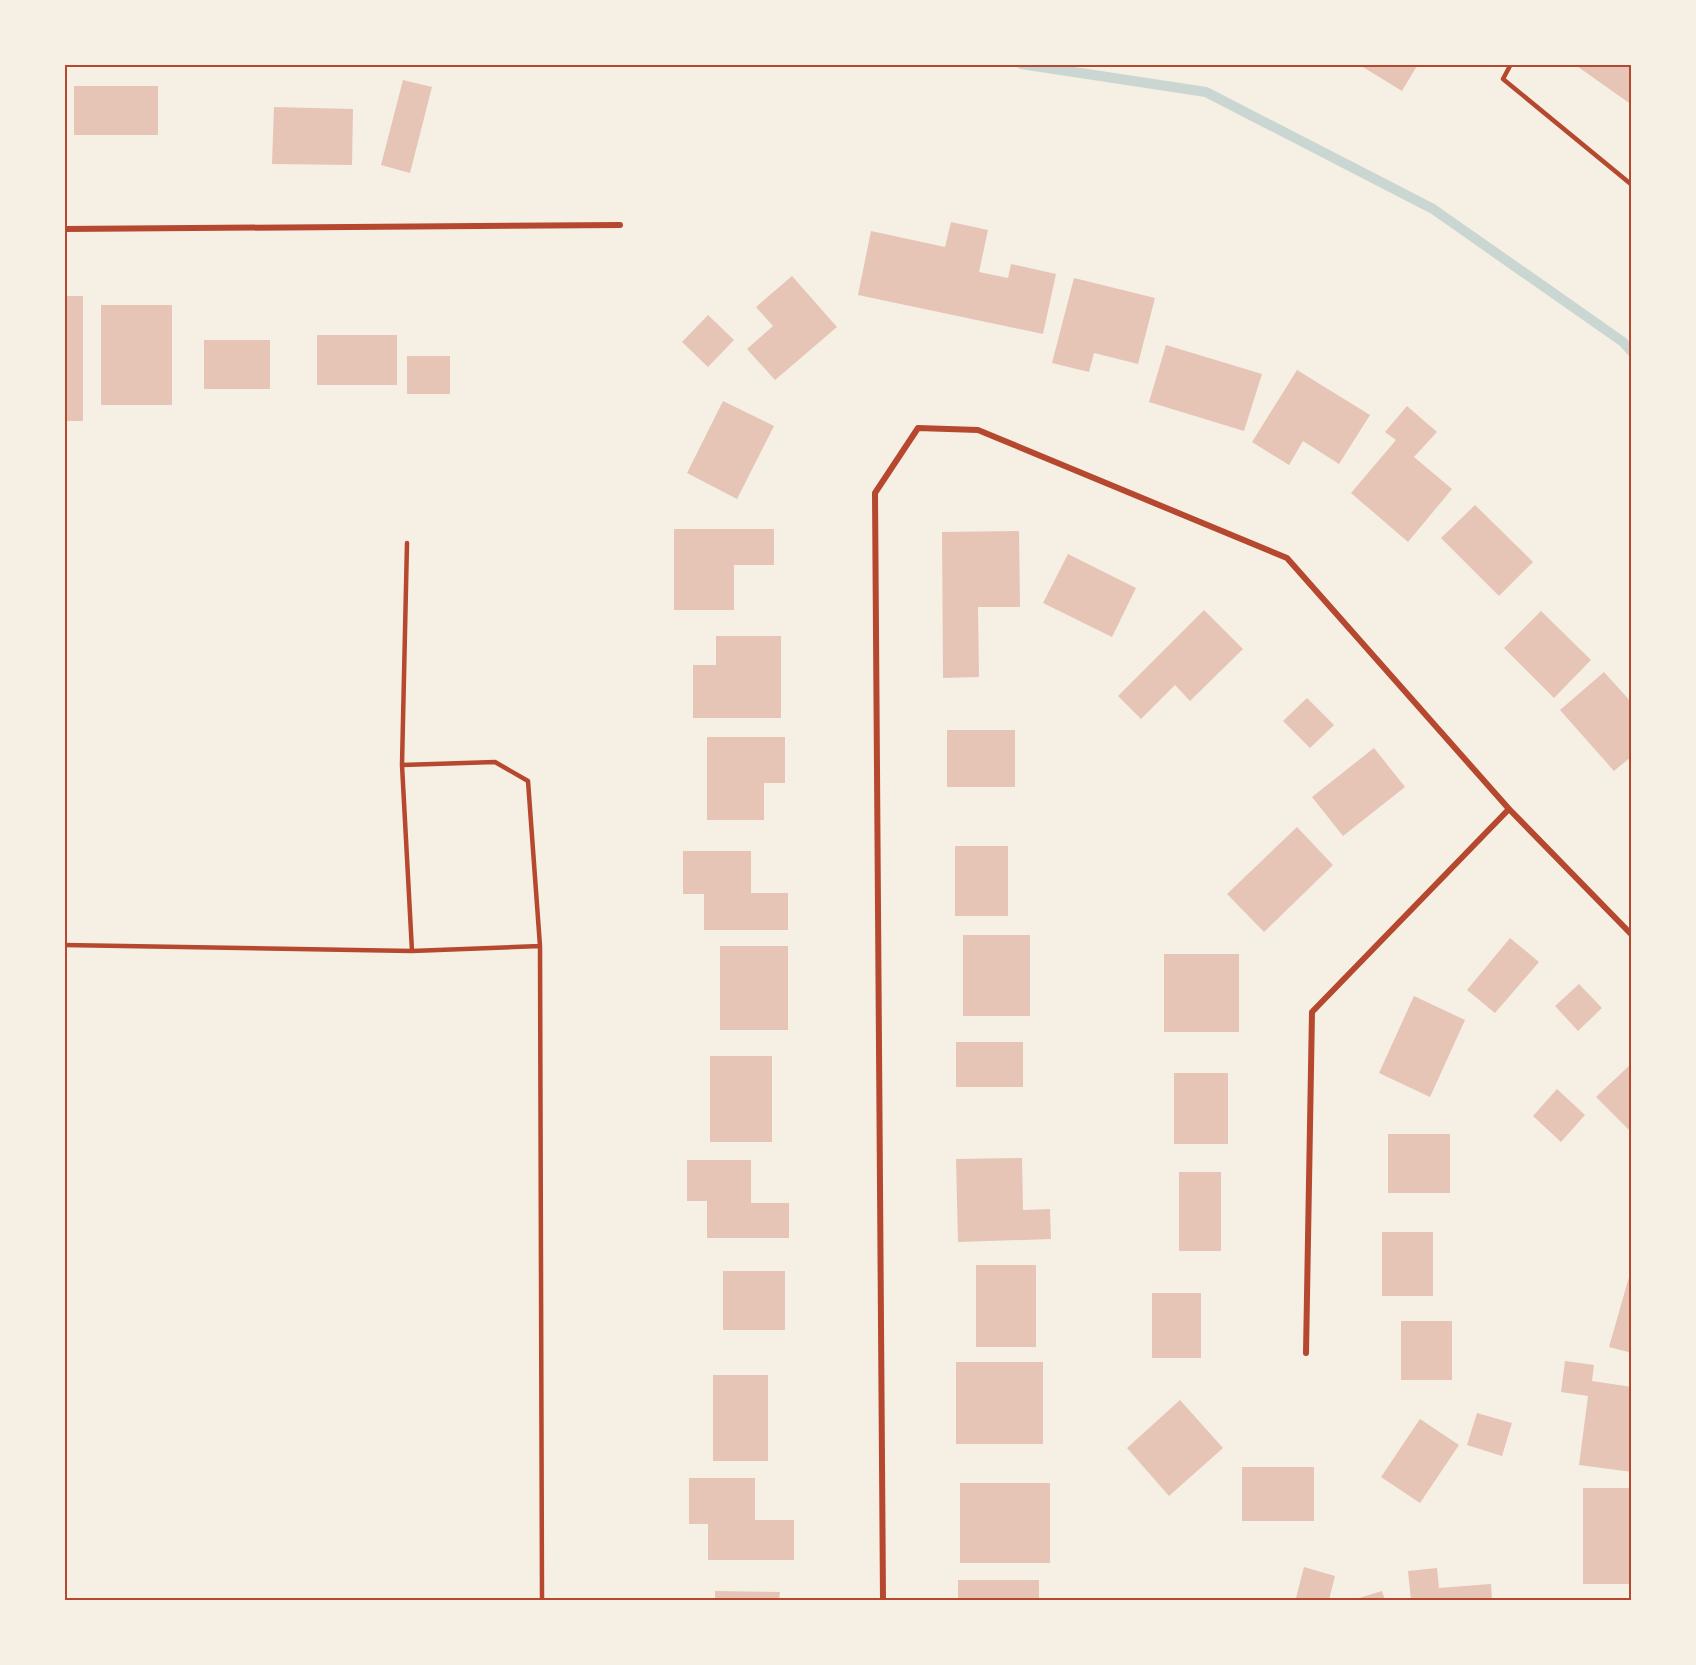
<svg xmlns="http://www.w3.org/2000/svg" width="1696" height="1665" font-family="'Sofia Sans Condensed',sans-serif">
	<style>
		.lines { fill: none; stroke-linecap: round; stroke-linejoin: round }
		.stream { stroke: #c9d6d2; stroke-width: 10 }
		.building { fill: #e6c5b7 }
		.service { stroke: #b5482f; stroke-width: 4.5 }
		.minor { stroke: #b5482f; stroke-width: 6 }
		.neatline { fill: none; stroke: #b5482f; stroke-width: 2 }
	</style>
	<rect width="100%" height="100%" fill="#f6efe4"/>
	<g class="lines">
		<path class="stream" d="M1021 64 1206 92 1433 209 1623 342 1632 352"/>
	</g>
	<path class="building" d="M1358 64H1418L1402 91Z
		M1574 64H1632V105Z
		M403 80 432 87 410 173 381 165Z
		M74 86H158V135H74Z
		M274 107 353 109 352 165 272 164Z
		M951 222 988 230 979 272 1008 278 1011 264 1056 274 1043 334 858 295 871 231 945 247Z
		M792 276 837 327 775 380 747 349 773 326 756 307Z
		M1074 278 1155 298 1138 364 1094 353 1089 372 1052 363Z
		M64 296H83V421H64Z
		M101 305H172V405H101Z
		M708 315 734 340 708 367 682 342Z
		M317 335H397V385H317Z
		M204 340H270V389H204Z
		M1166 345 1262 374 1244 431 1149 402Z
		M407 356H450V394H407Z
		M1297 370 1370 415 1339 464 1303 441 1289 465 1252 442Z
		M723 401 774 426 737 499 687 473Z
		M1407 406 1437 432 1414 457 1452 489 1408 542 1351 493 1396 440 1385 432Z
		M1475 505 1533 562 1499 596 1441 538Z
		M674 529H774V565H734V610H674Z
		M1019 531 1020 607H978L979 677 943 678 942 532Z
		M1068 554 1136 588 1112 637 1043 603Z
		M1204 610 1243 649 1190 701 1175 685 1141 719 1118 696Z
		M1541 611 1591 660 1554 698 1504 648Z
		M716 636H781V718H693V665H716Z
		M1604 672 1632 703V756L1614 771 1560 710Z
		M1307 698 1334 725 1310 748 1283 721Z
		M947 730H1015V787H947Z
		M707 737H785V783H764V820H707Z
		M1374 748 1405 787 1343 836 1312 797Z
		M1297 827 1333 865 1264 932 1227 894Z
		M955 846H1008V916H955Z
		M683 851H751V893H788V930H704V894H683Z
		M963 935H1030V1016H963Z
		M1510 938 1539 962 1495 1013 1467 990Z
		M720 946H788V1030H720Z
		M1164 954H1239V1032H1164Z
		M1579 984 1602 1008 1578 1031 1555 1006Z
		M1414 996 1465 1020 1430 1097 1379 1073Z
		M956 1042H1023V1087H956Z
		M710 1056H772V1142H710Z
		M1632 1063V1133L1596 1097Z
		M1174 1073H1228V1144H1174Z
		M1557 1089 1585 1115 1561 1142 1533 1116Z
		M1388 1134H1450V1193H1388Z
		M1022 1158 1023 1210 1050 1209 1051 1239 958 1242 956 1159Z
		M687 1160H751V1203H789V1238H707V1201H687Z
		M1179 1172H1221V1251H1179Z
		M1382 1232H1433V1296H1382Z
		M976 1265H1036V1347H976Z
		M1631 1270H1632V1353L1609 1347Z
		M723 1271H785V1330H723Z
		M1152 1293H1201V1358H1152Z
		M1401 1321H1452V1380H1401Z
		M1565 1361 1594 1365 1592 1381 1632 1387V1472L1579 1465 1588 1396 1561 1392Z
		M956 1362H1043V1444H956Z
		M713 1375H768V1461H713Z
		M1180 1400 1223 1448 1169 1496 1127 1448Z
		M1477 1413 1512 1423 1502 1456 1467 1445Z
		M1420 1419 1459 1445 1420 1503 1381 1477Z
		M1242 1467H1314V1521H1242Z
		M689 1478H755V1520H794V1560H708V1524H689Z
		M960 1483H1050V1563H960Z
		M1583 1488H1630V1584H1583Z
		M1304 1567 1335 1576 1329 1600 1296 1598Z
		M1437 1568 1439 1588 1491 1584 1492 1600H1411L1408 1571Z
		M958 1580H1039V1600H958Z
		M715 1591 780 1592 779 1600H715Z
		M1382 1591 1385 1600H1353Z"/>
	<g class="lines">
		<path class="service" d="M1511 64 1503 79 1632 185
			M407 543 402 765 495 762 528 781 540 946 542 1600
			M64 945 412 951 402 765
			M412 951 540 946"/>
		<path class="minor" d="M64 229 620 225
			M1306 1353 1312 1012 1509 809
			M883 1600 875 493 918 428 978 430 1287 558 1509 809 1632 935"/>
	</g>
	<rect width="1696" height="1665" fill="none" stroke="#f6efe4" stroke-width="132"/>
	<rect x="66" y="66" width="1564" height="1533" class="neatline"/>
</svg>
